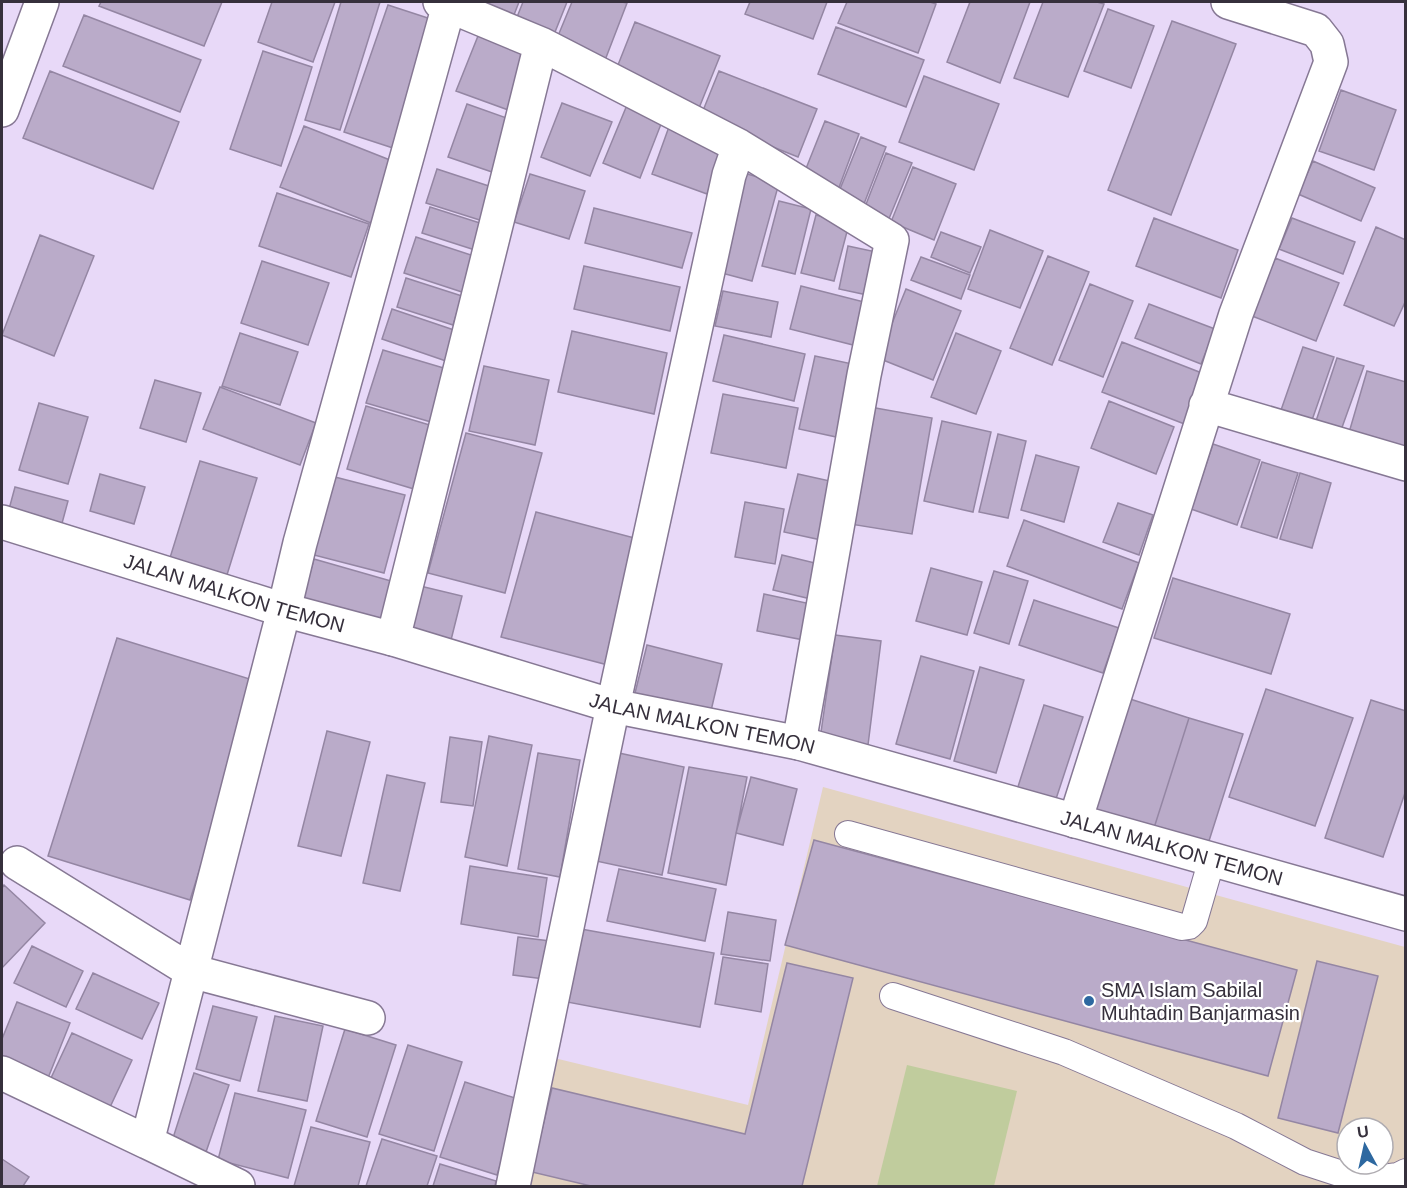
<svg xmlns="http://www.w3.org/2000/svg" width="1407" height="1188" font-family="Arial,sans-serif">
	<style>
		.education { fill: #e3d3c1; fill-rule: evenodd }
		.green { fill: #c0cc9d }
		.building { fill: #baabc9; stroke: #9486a3; stroke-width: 1.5 }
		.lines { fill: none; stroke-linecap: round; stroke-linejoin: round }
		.service-casing { stroke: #867894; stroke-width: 28 }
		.minor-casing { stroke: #867894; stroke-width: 36 }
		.tertiary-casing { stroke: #867894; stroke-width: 36 }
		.service { stroke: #fff; stroke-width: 26 }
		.minor { stroke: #fff; stroke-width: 33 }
		.tertiary { stroke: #fff; stroke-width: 33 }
		.poi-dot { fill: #2d68a0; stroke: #fff; stroke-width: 2 }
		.labels { text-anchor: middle; stroke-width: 4.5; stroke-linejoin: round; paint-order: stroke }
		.street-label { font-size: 20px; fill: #36303c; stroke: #fff }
		.poi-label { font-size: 20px; fill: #36303c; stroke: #fff; text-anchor: start }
	</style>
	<rect width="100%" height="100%" fill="#e8d9f8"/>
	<path class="education" d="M823 787 1405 947V1186H523L546 1056 748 1105ZM1347 1128H1383V1164H1347Z"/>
	<path class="green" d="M907 1065 1017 1091 994 1186H877Z"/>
	<path class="building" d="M101 2H222L204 46 99 6Z
		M272 2H335L313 62 258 42Z
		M341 2H380L340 130 305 120Z
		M484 2H519L512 20 481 8Z
		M523 2H567L553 37 515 22Z
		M572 2H622L627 3 602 68 553 48Z
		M750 2H827L813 39 745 14Z
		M847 2H930L936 4 918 53 838 23Z
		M970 2H1030L1000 83 947 62Z
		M1043 2H1097L1104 4 1068 97 1014 78Z
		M388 5 437 21 393 148 344 132Z
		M1108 9 1154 26 1131 88 1084 71Z
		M84 15 201 60 180 112 63 66Z
		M1172 21 1236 44 1171 215 1108 190Z
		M635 22 720 56 699 108 614 75Z
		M836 27 924 60 906 107 818 74Z
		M480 31 534 51 511 111 456 91Z
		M263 51 312 67 281 166 230 149Z
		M50 71 179 122 153 189 23 138Z
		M719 71 817 109 798 157 700 118Z
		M924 76 999 104 974 170 899 142Z
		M1341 90 1396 110 1374 170 1319 151Z
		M562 103 612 122 590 176 541 157Z
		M467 104 515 121 495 173 448 157Z
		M627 105 663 119 640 178 603 163Z
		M825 121 859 134 838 190 803 176Z
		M670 124 725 143 707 194 652 174Z
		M304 126 395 162 371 223 280 187Z
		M861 137 886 147 862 209 836 199Z
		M886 153 912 163 888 221 863 212Z
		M1313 161 1375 188 1361 221 1298 194Z
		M913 167 956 184 934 240 891 222Z
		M437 169 498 189 486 222 426 203Z
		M740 172 779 183 752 281 714 271Z
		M530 174 585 191 569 239 514 222Z
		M277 193 369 224 351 277 259 246Z
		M779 201 811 209 795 274 762 266Z
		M430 207 483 224 475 250 422 233Z
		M594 208 692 233 682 268 585 243Z
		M816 215 849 224 834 281 801 273Z
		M1154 218 1238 250 1221 298 1136 266Z
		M1292 218 1355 242 1343 274 1279 249Z
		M1376 227 1406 240V300L1394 326 1344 305Z
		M990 230 1043 251 1020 308 968 289Z
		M941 232 981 247 970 273 931 257Z
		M40 235 94 256 54 356 2 335Z
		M416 237 477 257 465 293 404 273Z
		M848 246 881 253 872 296 839 289Z
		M1048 256 1089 272 1052 365 1010 348Z
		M921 257 970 275 961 299 911 280Z
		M1275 258 1339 283 1316 341 1252 316Z
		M262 261 329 283 308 345 241 323Z
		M584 266 680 287 670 331 574 309Z
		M406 278 462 296 453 325 397 307Z
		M1090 284 1133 301 1103 377 1059 360Z
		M801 286 872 304 861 347 790 329Z
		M906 289 961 311 933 380 878 358Z
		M723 291 778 302 771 337 715 326Z
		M1149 304 1215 329 1201 364 1135 338Z
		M392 309 457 331 446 361 382 339Z
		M572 331 667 353 654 414 558 392Z
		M240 333 298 352 280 405 222 386Z
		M956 333 1001 351 976 414 931 397Z
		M724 335 805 354 794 401 713 381Z
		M1122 342 1207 375 1187 425 1102 392Z
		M1303 347 1334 357 1311 423 1280 413Z
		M383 350 447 369 431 422 366 403Z
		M815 356 857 365 841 438 799 429Z
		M1337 358 1364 366 1340 433 1315 424Z
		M484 366 549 380 535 445 469 431Z
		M1367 371 1406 382V453L1348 436Z
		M155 380 201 393 186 442 140 428Z
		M220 387 316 423 300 465 203 429Z
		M723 394 798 408 786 468 711 453Z
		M1109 401 1174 427 1156 474 1091 448Z
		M39 403 88 417 68 484 19 470Z
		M366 406 433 426 414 489 347 469Z
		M870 407 932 418 912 534 850 524Z
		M942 421 991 432 973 512 924 501Z
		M466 433 542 453 505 593 428 573Z
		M998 434 1026 441 1008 518 979 512Z
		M1213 444 1260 460 1237 525 1191 509Z
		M1036 455 1079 467 1064 522 1021 510Z
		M200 461 257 478 226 578 169 561Z
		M1262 462 1298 473 1277 538 1241 527Z
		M1300 473 1331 483 1312 548 1280 539Z
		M100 474 145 487 134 524 90 511Z
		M798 474 839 483 826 541 784 532Z
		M335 477 405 495 384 573 314 555Z
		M15 487 68 501 61 527 8 513Z
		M745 502 784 509 775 564 735 557Z
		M1118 503 1153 515 1139 555 1103 542Z
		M536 512 642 540 608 665 501 637Z
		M1024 520 1139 563 1122 609 1007 566Z
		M782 555 819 564 811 599 773 590Z
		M314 559 391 581 379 626 301 605Z
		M931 568 982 582 967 635 916 621Z
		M994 571 1028 581 1009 644 974 633Z
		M1173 578 1290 614 1271 674 1154 638Z
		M416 585 462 596 450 644 404 634Z
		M764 594 811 604 804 640 757 631Z
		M1034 600 1119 628 1103 673 1019 645Z
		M835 635 881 641 868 745 820 739Z
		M117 638 259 682 190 900 48 856Z
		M647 645 722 664 710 715 634 697Z
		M921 656 974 671 950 759 896 744Z
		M980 667 1024 680 996 773 954 761Z
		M1266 689 1353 718 1315 826 1229 797Z
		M1127 698 1189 718 1154 828 1092 808Z
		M1371 700 1406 711V790L1383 857 1325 838Z
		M1044 705 1083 717 1054 805 1016 793Z
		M1189 718 1243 734 1208 844 1154 828Z
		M327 731 370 742 341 856 298 846Z
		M489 736 532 745 507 866 465 857Z
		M450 737 482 742 473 806 441 802Z
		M538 753 580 760 560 877 518 869Z
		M619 753 684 767 662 875 596 861Z
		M689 767 747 777 726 885 668 873Z
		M387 775 425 783 400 891 363 883Z
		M751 777 797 789 783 845 736 833Z
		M814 840 1297 970 1268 1076 785 945Z
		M470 866 547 878 538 937 461 924Z
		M619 869 716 889 705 941 607 921Z
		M4 885 45 923 2 968V888Z
		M728 912 776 920 770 961 721 954Z
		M581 929 714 953 700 1027 567 1002Z
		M518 937 558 942 552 980 513 975Z
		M32 946 83 971 66 1007 14 983Z
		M723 957 768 964 761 1012 715 1004Z
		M1317 961 1378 976 1338 1133 1278 1118Z
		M787 963 853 978 802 1186H591L532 1172 552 1088 745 1134Z
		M93 973 159 1003 142 1039 76 1009Z
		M17 1002 70 1023 48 1078 2 1059V1039Z
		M213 1006 257 1017 240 1081 196 1069Z
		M275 1016 323 1026 307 1101 258 1091Z
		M345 1029 396 1045 367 1137 316 1121Z
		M72 1033 132 1060 104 1120 44 1093Z
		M408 1045 462 1062 434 1151 379 1134Z
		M194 1073 229 1085 206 1152 172 1141Z
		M465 1082 521 1100 497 1175 440 1157Z
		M235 1093 306 1110 288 1178 218 1160Z
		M311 1127 370 1142 358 1186H294Z
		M382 1139 437 1156 427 1186H366Z
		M2 1159 29 1177 23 1186H2Z
		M440 1164 496 1181 495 1186H433Z"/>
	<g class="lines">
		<defs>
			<path id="service" d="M848 834 1182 927 1189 926 1194 921 1212 859
				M893 996 1064 1052 1236 1126 1305 1162 1345 1175 1368 1180 1398 1176 1406 1172"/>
			<path id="minor" d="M440 2 541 44 739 146 892 240 864 375 799 743
				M2 110 42 2
				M1206 405 1406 464
				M393 639 541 44
				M1075 821 1236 314 1331 62 1327 44 1316 30 1228 2
				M17 863 191 971 368 1018
				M2 1073 147 1142
				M238 1186 147 1142 284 610 300 543 449 5
				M513 1186 613 706 729 175 739 146"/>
			<g id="tertiary">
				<path id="s1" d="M2 522 284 610 393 639 613 706 799 743 1406 914"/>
			</g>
		</defs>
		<use href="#service" class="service-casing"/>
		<use href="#minor" class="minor-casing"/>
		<use href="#tertiary" class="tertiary-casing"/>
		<use href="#service" class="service"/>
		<use href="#minor" class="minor"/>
		<use href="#tertiary" class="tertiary"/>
	</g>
	<circle class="poi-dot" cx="1089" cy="1001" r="6"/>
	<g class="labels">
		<g class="street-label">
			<text dy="7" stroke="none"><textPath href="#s1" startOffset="243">JALAN MALKON TEMON</textPath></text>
			<text dy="7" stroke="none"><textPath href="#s1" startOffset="729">JALAN MALKON TEMON</textPath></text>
			<text dy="7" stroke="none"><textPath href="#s1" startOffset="1215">JALAN MALKON TEMON</textPath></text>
		</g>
		<g class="poi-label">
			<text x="1101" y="997">SMA Islam Sabilal<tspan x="1101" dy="23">Muhtadin Banjarmasin</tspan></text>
		</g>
	</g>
	<rect width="1407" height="1188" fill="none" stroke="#36303c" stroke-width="6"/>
	<g transform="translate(1365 1146) rotate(352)"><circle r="28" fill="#ffffff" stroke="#afacb1" stroke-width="1.5"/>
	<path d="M0-4.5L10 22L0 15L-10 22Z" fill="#2d68a0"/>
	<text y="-9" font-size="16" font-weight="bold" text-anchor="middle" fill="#36303c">U</text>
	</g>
</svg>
